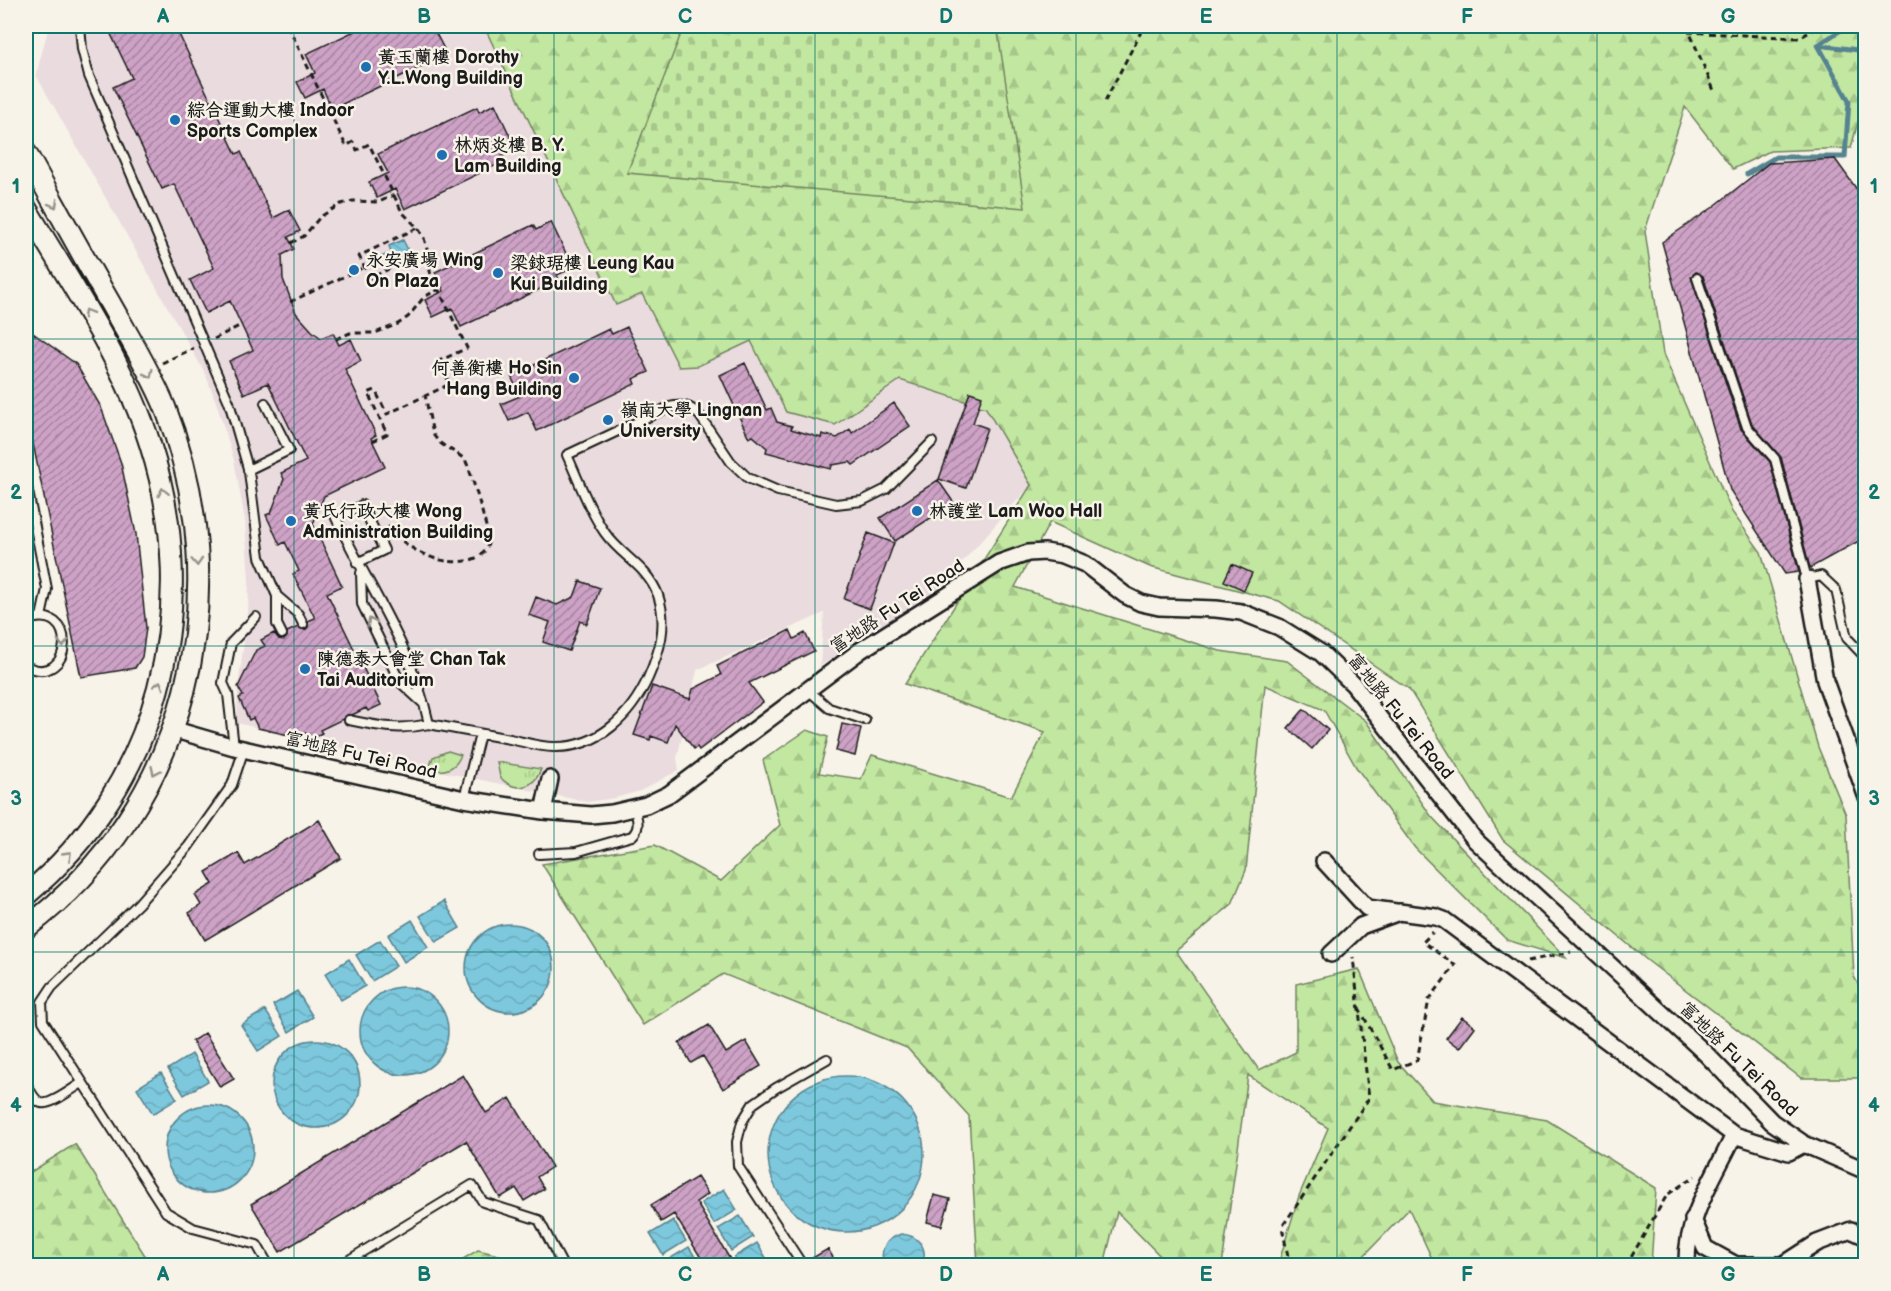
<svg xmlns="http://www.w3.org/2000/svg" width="1891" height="1291" font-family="'Balsamiq Sans','LXGW WenKai TC',sans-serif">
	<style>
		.built { fill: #eadbde }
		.grass { fill: url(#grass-tufts); stroke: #6f825e; stroke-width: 1.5 }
		.forest { fill: url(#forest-firs); stroke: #6f825e; stroke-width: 1.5 }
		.cemetery { fill: url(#cemetery-stones); stroke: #6f825e; stroke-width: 1.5 }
		.water { fill: url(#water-waves); stroke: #568390; stroke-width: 1.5 }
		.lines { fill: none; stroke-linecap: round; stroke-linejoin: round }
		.stream { stroke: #568390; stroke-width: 5 }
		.building { fill: url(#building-hatch); stroke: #1c1c1c; stroke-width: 1.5 }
		.service-casing { stroke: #1c1c1c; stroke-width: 12 }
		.minor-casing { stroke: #1c1c1c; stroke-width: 20 }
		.secondary-casing { stroke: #1c1c1c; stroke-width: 24 }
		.path { stroke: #1c1c1c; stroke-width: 3; stroke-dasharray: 6 4.5; stroke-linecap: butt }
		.service { stroke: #f7f3e8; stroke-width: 8 }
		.minor { stroke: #f7f3e8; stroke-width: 15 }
		.secondary { stroke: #f7f3e8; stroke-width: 20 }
		.oneway { stroke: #94928c }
		.grid { fill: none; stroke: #0f766e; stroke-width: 1.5; stroke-opacity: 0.55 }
		.poi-dot { fill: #1f6fb2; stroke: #f7f3e8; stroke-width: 2 }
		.labels { text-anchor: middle; stroke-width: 5; stroke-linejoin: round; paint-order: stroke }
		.poi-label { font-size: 18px; font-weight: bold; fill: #1c1c1c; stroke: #f7f3e8; text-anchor: start }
		.street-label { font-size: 18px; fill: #1c1c1c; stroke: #f7f3e8 }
		.neatline { fill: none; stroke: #0f766e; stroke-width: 2 }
		.grid-label { font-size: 20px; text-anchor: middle; font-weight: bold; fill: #0f766e }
	</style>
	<defs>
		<pattern id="grass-tufts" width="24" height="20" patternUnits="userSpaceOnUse" patternTransform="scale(1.5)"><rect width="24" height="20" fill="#c2e7a1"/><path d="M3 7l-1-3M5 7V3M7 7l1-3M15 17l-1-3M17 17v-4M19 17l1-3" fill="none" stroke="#a6c68a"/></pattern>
		<pattern id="forest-firs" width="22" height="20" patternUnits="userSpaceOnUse" patternTransform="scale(1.5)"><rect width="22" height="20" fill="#c2e7a1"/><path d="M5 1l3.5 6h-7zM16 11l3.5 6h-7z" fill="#a6c68a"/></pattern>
		<pattern id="cemetery-stones" width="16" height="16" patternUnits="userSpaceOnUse" patternTransform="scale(1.5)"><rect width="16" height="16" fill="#c2e7a1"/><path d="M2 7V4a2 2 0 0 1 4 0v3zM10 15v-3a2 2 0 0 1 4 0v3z" fill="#a6c68a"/></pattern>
		<pattern id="water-waves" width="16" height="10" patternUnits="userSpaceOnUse" patternTransform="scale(1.5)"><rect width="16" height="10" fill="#7dc8dd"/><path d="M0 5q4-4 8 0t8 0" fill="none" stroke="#6babbd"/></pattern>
		<pattern id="building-hatch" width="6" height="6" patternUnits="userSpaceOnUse" patternTransform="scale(1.5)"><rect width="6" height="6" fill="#cda2c6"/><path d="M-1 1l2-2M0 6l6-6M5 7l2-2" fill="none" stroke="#a683a0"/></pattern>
	</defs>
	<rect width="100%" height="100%" fill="#f7f3e8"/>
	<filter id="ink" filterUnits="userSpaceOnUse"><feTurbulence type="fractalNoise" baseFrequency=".0167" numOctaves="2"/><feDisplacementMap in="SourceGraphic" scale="12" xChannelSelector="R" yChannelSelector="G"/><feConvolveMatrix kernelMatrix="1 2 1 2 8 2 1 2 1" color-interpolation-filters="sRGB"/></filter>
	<g filter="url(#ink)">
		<path class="built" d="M49 26H484L616 305 642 294 679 367 881 229 1031 485 930 598 820 666 824 613 697 670 677 758 679 770 640 791 615 798 587 802 429 769 237 723 238 687 248 612 249 581 245 520 234 460 216 402 205 373 36 75Z"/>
		<path class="grass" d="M448 751 461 755C455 770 444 773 429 769L433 757Z
			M497 762 541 769C534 789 514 793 500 777Z"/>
		<path class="forest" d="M484 26H1865V96L1851 148 1770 151 1733 169 1685 107 1645 231 1663 354 1732 512 1761 552 1818 747 1846 815 1854 977 1865 996V1078H1801L1648 961 1503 840 1409 689 1279 601 1150 567 1050 522 1015 587 1220 651 1287 661 1366 721 1431 816 1566 958 1507 940 1415 848 1356 767 1324 710 1265 685 1246 870 1232 904 1176 951 1259 1070 1296 1052V984L1359 969 1398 1062 1433 1101 1547 1120 1656 1188 1651 1265H1435L1409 1209 1357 1263 1278 1265 1299 1196 1328 1128 1248 1075 1222 1265H1169L1117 1212 1104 1265H978L969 1116 907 1048 723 974 643 1025 542 864 655 845 721 881 780 825 763 760 807 730 828 737 819 773 861 779 872 755 1011 797 1045 732 905 684 1031 485 986 408 900 380 835 425 786 412 751 341 698 366 679 367 642 294 616 305Z
			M75 1144 151 1265H26V1175Z
			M478 1250 514 1259 517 1265H453Z"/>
		<path class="cemetery" d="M684 26H997L1025 208 627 173Z"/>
		<path class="water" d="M403 240 410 254 396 260 392 254 376 264 373 262 375 259 391 253 389 246Z
			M444 901 460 928 436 942 420 916Z
			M412 920 428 947 404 962 388 935Z
			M466 968a44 44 0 1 1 88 0a44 44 0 1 1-88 0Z
			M380 940 396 966 372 981 356 955Z
			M349 959 365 986 341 1000 325 974Z
			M360 1031a44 44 0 1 1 88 0a44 44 0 1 1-88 0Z
			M297 991 313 1017 289 1032 273 1005Z
			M265 1010 282 1036 258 1051 241 1025Z
			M272 1084a44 44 0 1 1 88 0a44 44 0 1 1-88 0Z
			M192 1054 208 1081 184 1095 168 1069Z
			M161 1073 177 1099 153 1114 137 1088Z
			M768 1154a78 78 0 1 1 156 0a78 78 0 1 1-156 0Z
			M165 1149a44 44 0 1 1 88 0a44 44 0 1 1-88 0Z
			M724 1189 737 1210 714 1224 701 1203Z
			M740 1216 753 1237 731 1251 718 1229Z
			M673 1220 686 1241 663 1255 650 1234Z
			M901 1234C918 1235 929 1248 922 1265H884C879 1250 885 1239 901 1234Z
			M757 1243 770 1264 740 1265 734 1257Z
			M689 1247 700 1265H669L666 1261Z"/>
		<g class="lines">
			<path class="stream" d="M1818 45 1866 51
				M1747 174 1776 157H1845L1849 101 1818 45 1847 26"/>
		</g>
		<path class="building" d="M107 26H175L236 154 241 152 273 218 289 210 300 231 288 237 294 249 282 255 283 279 296 313 312 331 321 338 333 333 339 345 351 339 361 361 345 369 376 435 371 438 385 467 324 496 313 524 342 586 327 593 381 705 368 711 366 708 352 715H347L343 719 320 730 322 733 309 740 306 733 297 737 258 728 253 718 249 720 239 698 243 696 238 687 256 650 265 646 261 640 274 633 279 639 284 640 287 637V632L298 627 305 630 308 627V621L315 618 293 574 299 571 285 542 280 545 266 515 271 513 284 479 281 473 306 461 268 383 244 394 229 361 253 350 230 301 206 313 190 280 214 268 174 184 162 189 113 87 132 78Z
			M365 26H432L444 49 429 57 431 62 332 109 323 89 305 98 297 82 315 73 306 54Z
			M495 104 516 149 501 157 503 162 405 209 395 189 377 198 369 182 388 173 378 154 477 107 479 112Z
			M1835 159 1866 202V537L1810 568 1781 457 1752 424 1703 276 1696 272 1691 277 1741 429 1770 462 1799 572 1785 574 1730 490 1662 242 1712 208 1769 163Z
			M551 222 573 268 557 275 559 280 461 327 452 308 433 317 425 300 444 291 435 272 533 225 536 230Z
			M627 327 649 372 633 379 635 384 537 431 528 412 509 421 501 404 520 396 511 376 609 329 612 334Z
			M26 328 76 364 101 407 121 463 136 534 146 628 142 657 135 668 81 677 29 424 26 419Z
			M745 363 767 410 771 408 777 422 792 426 791 429 821 438 822 434 837 438 850 429 852 433 894 403 910 426 853 465 850 462 832 465 831 469 766 452 767 448 753 436 749 438 720 375Z
			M970 392 982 396 973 423 987 428 966 488 939 479Z
			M938 480 954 503 895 541 880 518Z
			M868 533 894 543 870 609 844 599Z
			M1232 564 1252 573 1244 590 1224 581Z
			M580 581 600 588 587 624 580 621 569 651 543 642 550 622 529 615 536 597 557 605 574 597Z
			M790 630 794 639 805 633 814 651 749 683 763 702 699 750 697 747 694 749 675 724 668 742 651 736 650 740 634 735 652 686 690 699 693 689 721 675 717 666Z
			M1304 709 1328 730 1312 749 1288 728Z
			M842 724 861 728 855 756 836 751Z
			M319 820 341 858 205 940 189 913 201 905 195 895 213 884 206 872 238 853 245 865Z
			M1462 1017 1475 1027 1459 1048 1446 1038Z
			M709 1025 726 1053 746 1041 761 1066 723 1089 703 1056 691 1063 679 1043Z
			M205 1033 234 1079 220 1087 192 1041Z
			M463 1075 486 1113 510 1098 552 1167 537 1177 544 1189 524 1201 516 1188 500 1198 466 1141 280 1252 251 1204Z
			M697 1177 708 1194 696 1202 734 1266H706L674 1214 661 1222 651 1205Z
			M934 1195 950 1199 942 1226 927 1222Z
			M828 1249 838 1266H809L807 1261Z"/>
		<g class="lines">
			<defs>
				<path id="service" d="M80 26 82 49 89 76 229 402 249 472 260 557 277 596V624L282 634
					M1697 278 1747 427 1775 459 1807 579 1821 576 1836 590 1847 638 1866 658
					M248 470 289 450 265 403
					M26 481 47 589 41 617
					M357 563 384 550 362 505 336 518C368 586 413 649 429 724
					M361 573 362 604 400 682 424 704
					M277 596 298 614 303 624
					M26 621C79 599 74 690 26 666
					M808 690 829 708 865 720
					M349 720C378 726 399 731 429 724 456 729 483 734 510 739 524 742 540 747 554 747 599 748 631 715 648 678 660 651 668 625 658 595 647 566 622 557 605 533 589 510 579 481 567 455L669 407C683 404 691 406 700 416L731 462 748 478 778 491 836 504 862 501 886 489 932 442
					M234 747 228 694 223 683 231 643 256 617
					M244 749 232 785 188 847 138 904 52 987 42 1002 43 1021 166 1212 193 1228 257 1245 269 1266
					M464 799 480 734
					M539 854 576 852 632 836C641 828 637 819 635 809
					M26 1083C29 1089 34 1100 41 1103 51 1106 73 1088 82 1083
					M339 1266 472 1185 483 1202 539 1220 563 1266
					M803 1266 738 1166 737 1142 742 1122 753 1104 776 1088 827 1059"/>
				<path id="minor" d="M1807 579 1825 681 1866 795
					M172 729 234 747 464 799 543 811 591 815 612 813 646 805 669 794 861 650 999 563 1028 553 1045 552 1063 555 1085 564 1125 595 1141 603 1159 607 1216 609 1241 612 1279 627 1321 653 1353 684 1475 840 1706 1054 1772 1122 1804 1144 1866 1171
					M543 811 550 779
					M1324 861 1367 908 1396 912
					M1331 954 1361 926 1399 912 1436 917 1444 920 1734 1135 1789 1152 1804 1144
					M1693 1219 1705 1248 1736 1265H1783L1817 1243 1851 1230 1866 1237
					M1687 1266C1685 1218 1715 1176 1734 1135"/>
				<path id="secondary" d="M26 153C54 203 81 253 110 303 129 337 150 371 165 407 239 594 188 806 26 928
					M26 208C70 283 123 359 150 444 203 608 159 784 26 895"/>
			</defs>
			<use href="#service" class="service-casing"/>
			<use href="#minor" class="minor-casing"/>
			<use href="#secondary" class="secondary-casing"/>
			<path class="path" d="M181 26 183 31 197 26
				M288 26 346 146 353 142 357 150 369 144 402 212 418 228 424 238 430 261V272L467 348 439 361 450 384 387 414 375 390 368 393 387 434 373 441
				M1687 26 1715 93
				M1688 32 1799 38 1820 26
				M26 91 32 102 26 109
				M1105 101 1144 26
				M417 228 359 256 370 278 428 250
				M291 243 304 236 320 217 341 204 353 201 379 202 394 195
				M290 302 364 267
				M214 339 241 325
				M336 339 350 333H375L398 324 408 317 424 297 439 289
				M162 363 194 348
				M388 526C398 539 412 550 428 556 447 565 493 567 488 534 486 525 469 464 465 460 454 449 441 448 433 434L425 395
				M1528 961 1571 952
				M1359 1008 1393 1070 1417 1060 1429 1000 1455 965 1423 942 1433 932
				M1290 1266 1282 1227 1369 1098 1353 957
				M1626 1266 1667 1195 1695 1176"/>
			<use href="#service" class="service"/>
			<use href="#minor" class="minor"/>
			<use href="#secondary" class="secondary"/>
		</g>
		<defs><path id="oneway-chevron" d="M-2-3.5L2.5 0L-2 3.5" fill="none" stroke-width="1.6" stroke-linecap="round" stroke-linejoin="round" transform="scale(1.5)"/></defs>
		<g class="oneway">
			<use href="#oneway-chevron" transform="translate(54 204) rotate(61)"/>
			<use href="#oneway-chevron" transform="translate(87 313) rotate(-120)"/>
			<use href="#oneway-chevron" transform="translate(149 374) rotate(63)"/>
			<use href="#oneway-chevron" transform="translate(163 492) rotate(-102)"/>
			<use href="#oneway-chevron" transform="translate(197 562) rotate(87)"/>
			<use href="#oneway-chevron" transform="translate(371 622) rotate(-116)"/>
			<use href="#oneway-chevron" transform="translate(63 643) rotate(91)"/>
			<use href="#oneway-chevron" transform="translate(159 685) rotate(-75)"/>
			<use href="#oneway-chevron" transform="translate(155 771) rotate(115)"/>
			<use href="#oneway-chevron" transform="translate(68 855) rotate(-46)"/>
		</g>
	</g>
	<path class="grid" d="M294 26V1266M554 26V1266M815 26V1266M1076 26V1266M1337 26V1266M1597 26V1266M26 339H1866M26 646H1866M26 952H1866"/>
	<g class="poi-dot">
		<circle cx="366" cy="67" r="6"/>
		<circle cx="175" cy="120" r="6"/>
		<circle cx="442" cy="155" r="6"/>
		<circle cx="354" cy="270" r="6"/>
		<circle cx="498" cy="273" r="6"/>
		<circle cx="574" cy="378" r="6"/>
		<circle cx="608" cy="420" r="6"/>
		<circle cx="917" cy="511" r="6"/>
		<circle cx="291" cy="521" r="6"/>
		<circle cx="305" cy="669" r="6"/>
	</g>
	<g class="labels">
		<g class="poi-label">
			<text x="378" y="63">黃玉蘭樓 Dorothy<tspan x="378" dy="21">Y.L.Wong Building</tspan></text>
			<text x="187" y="116">綜合運動大樓 Indoor<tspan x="187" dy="21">Sports Complex</tspan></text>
			<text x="454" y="151">林炳炎樓 B. Y.<tspan x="454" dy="21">Lam Building</tspan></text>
			<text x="366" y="266">永安廣場 Wing<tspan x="366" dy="21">On Plaza</tspan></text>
			<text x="510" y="269">梁銶琚樓 Leung Kau<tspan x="510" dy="21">Kui Building</tspan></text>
			<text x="562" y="374" text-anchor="end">何善衡樓 Ho Sin<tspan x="562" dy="21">Hang Building</tspan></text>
			<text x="620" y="416">嶺南大學 Lingnan<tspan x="620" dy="21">University</tspan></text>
			<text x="303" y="517">黃氏行政大樓 Wong<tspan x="303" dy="21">Administration Building</tspan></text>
			<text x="929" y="517">林護堂 Lam Woo Hall</text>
			<text x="317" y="665">陳德泰大會堂 Chan Tak<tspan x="317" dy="21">Tai Auditorium</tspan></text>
		</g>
		<g class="street-label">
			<text transform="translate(897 606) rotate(-33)" y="6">富地路 Fu Tei Road</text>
			<text transform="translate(1401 716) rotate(51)" y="6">富地路 Fu Tei Road</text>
			<text transform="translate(361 755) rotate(13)" y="6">富地路 Fu Tei Road</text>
			<text transform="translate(1739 1059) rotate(44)" y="6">富地路 Fu Tei Road</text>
		</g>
	</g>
	<rect width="1891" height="1291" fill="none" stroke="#f7f3e8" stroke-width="66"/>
	<rect x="33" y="33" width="1825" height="1225" class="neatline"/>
	<g class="grid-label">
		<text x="163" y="23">A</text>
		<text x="424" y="23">B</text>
		<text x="685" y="23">C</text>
		<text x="946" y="23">D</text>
		<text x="1206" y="23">E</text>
		<text x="1467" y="23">F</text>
		<text x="1728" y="23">G</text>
		<text x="16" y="193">1</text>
		<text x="1874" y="193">1</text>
		<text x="16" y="499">2</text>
		<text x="1874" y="499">2</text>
		<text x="16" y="805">3</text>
		<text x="1874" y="805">3</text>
		<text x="16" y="1112">4</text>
		<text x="1874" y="1112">4</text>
		<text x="163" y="1281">A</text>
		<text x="424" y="1281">B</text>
		<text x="685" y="1281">C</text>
		<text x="946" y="1281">D</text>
		<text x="1206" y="1281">E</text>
		<text x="1467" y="1281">F</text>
		<text x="1728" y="1281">G</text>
	</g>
</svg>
